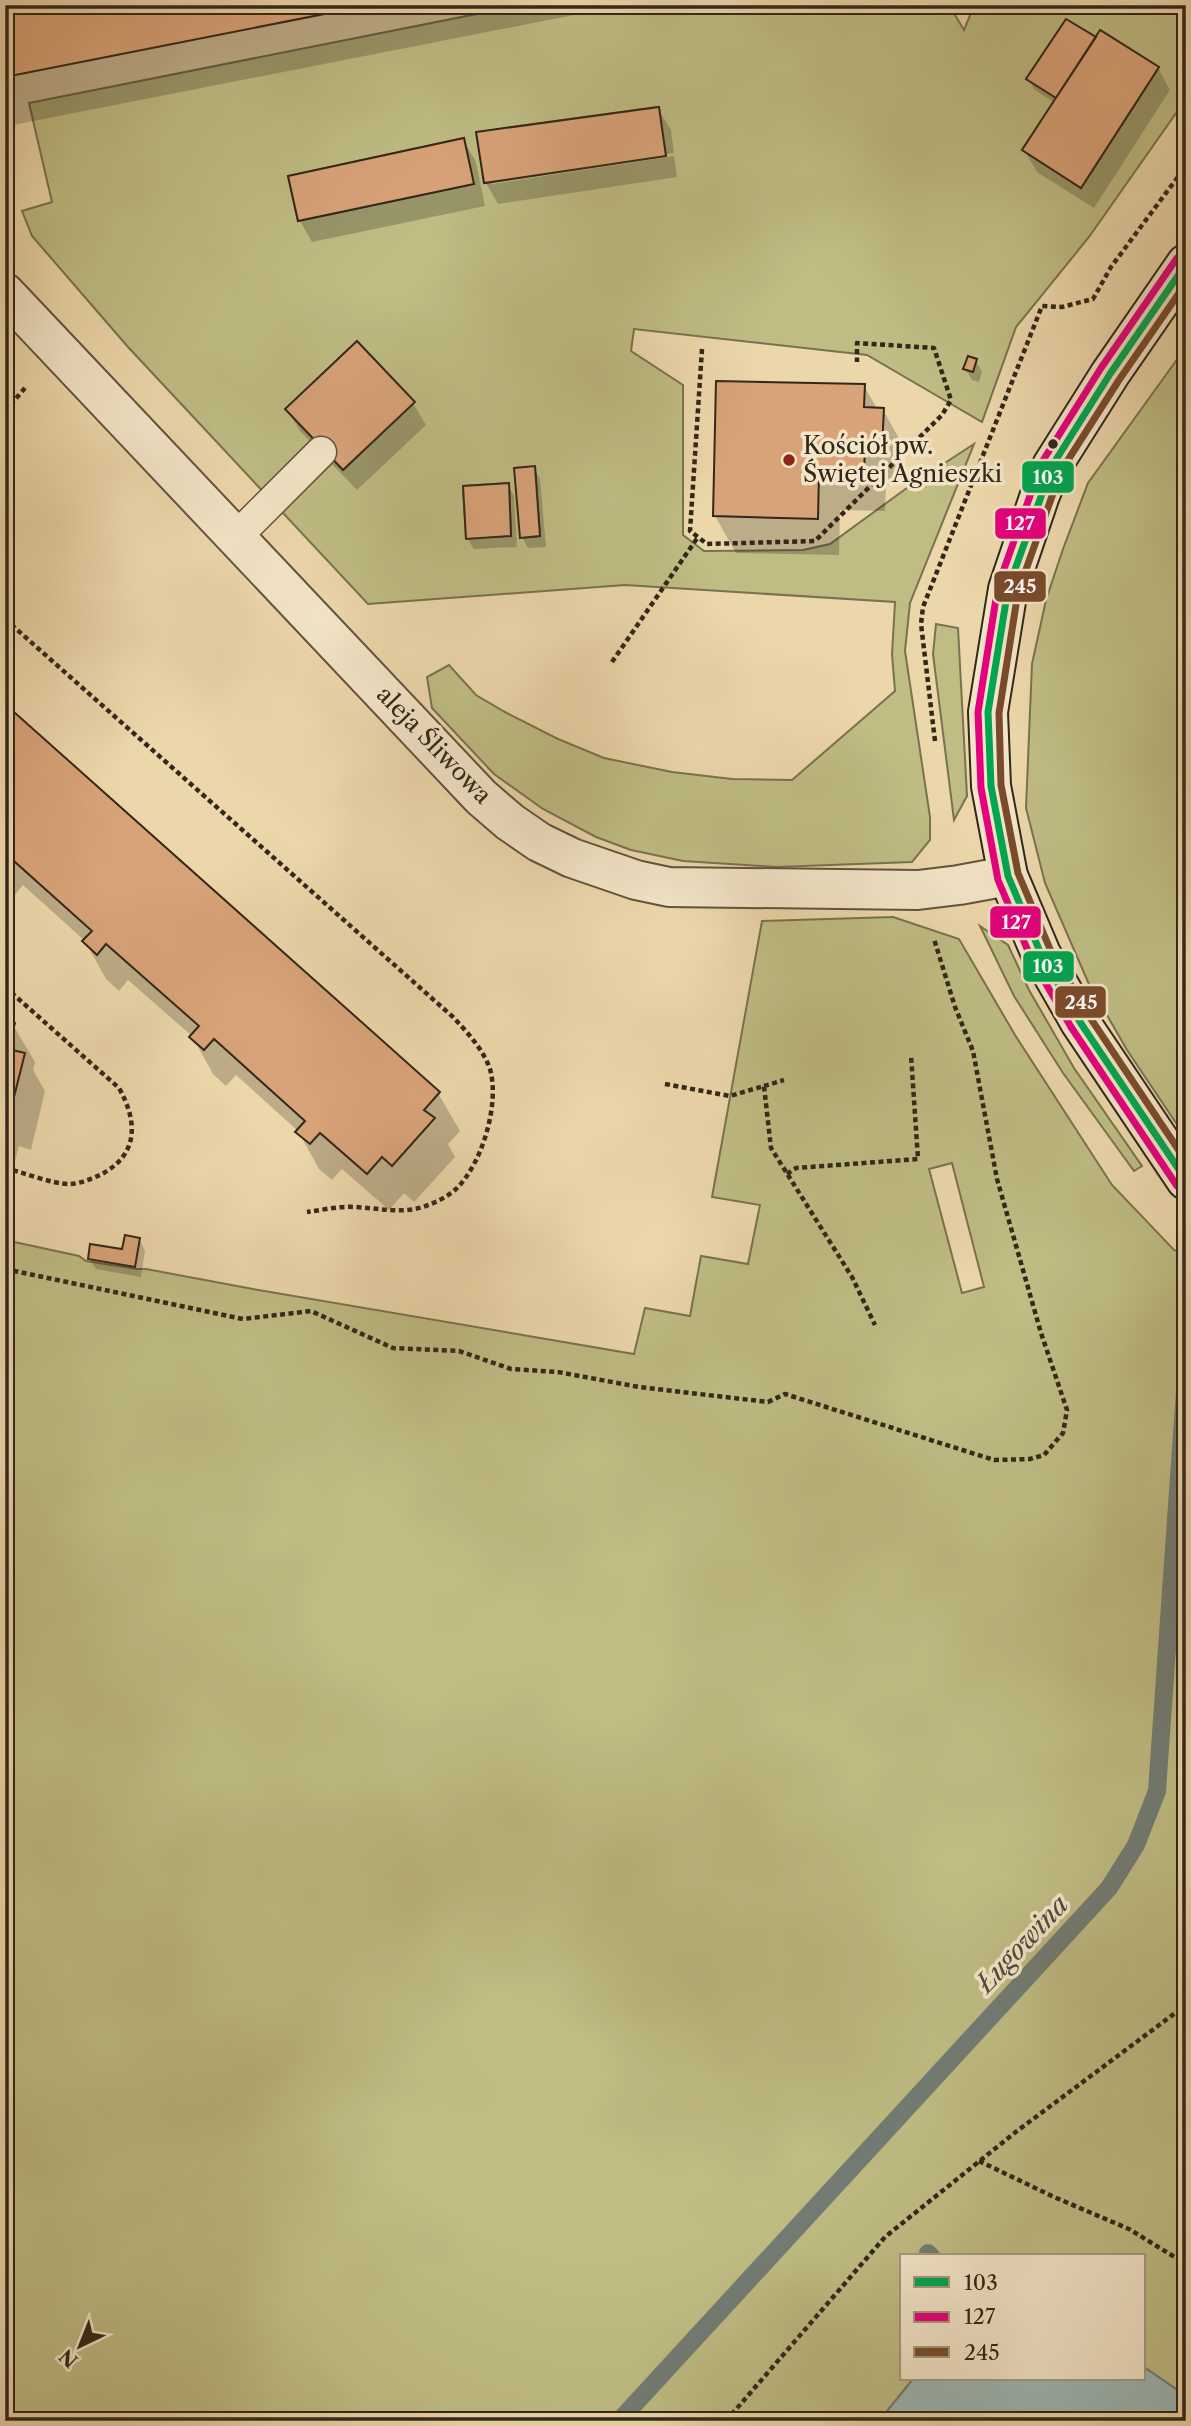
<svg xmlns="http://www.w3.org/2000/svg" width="1191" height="2426" font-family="'Libre Caslon Text',serif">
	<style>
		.green { fill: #bfbc84; stroke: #79724e; stroke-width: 2; fill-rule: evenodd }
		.water { fill: #9cb7b3; stroke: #727d75; stroke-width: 2 }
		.shadow { fill: #0003 }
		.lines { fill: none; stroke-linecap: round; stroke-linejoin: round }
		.stream { stroke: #727d75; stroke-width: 18 }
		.building { fill: #d9a379; stroke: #332719; stroke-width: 2 }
		.lane-casing { stroke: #61533e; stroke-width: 33 }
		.street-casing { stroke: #61533e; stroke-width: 42 }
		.secondary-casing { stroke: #332719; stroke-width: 42 }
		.path { stroke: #332719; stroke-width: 4.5; stroke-dasharray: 5 3.5; stroke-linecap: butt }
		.lane { stroke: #f3e5c8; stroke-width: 30 }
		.street { stroke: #f3e5c8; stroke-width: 38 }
		.secondary { stroke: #f3e5c8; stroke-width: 38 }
		.bus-1-casing { stroke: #f3e5c8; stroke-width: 12 }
		.bus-2-casing { stroke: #f3e5c8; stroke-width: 12 }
		.bus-3-casing { stroke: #f3e5c8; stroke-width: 12 }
		.bus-1 { stroke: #00a651; stroke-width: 7 }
		.bus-2 { stroke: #e5007d; stroke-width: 7 }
		.bus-3 { stroke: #7a4b2a; stroke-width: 7 }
		.bus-dot { fill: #332719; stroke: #f3e5c8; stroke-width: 2.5 }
		.poi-dot { fill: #8f2418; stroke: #f3e5c8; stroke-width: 2.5 }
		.labels { text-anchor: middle; stroke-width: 7; stroke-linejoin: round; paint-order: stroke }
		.poi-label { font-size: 24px; fill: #332719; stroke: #f3e5c8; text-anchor: start }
		.street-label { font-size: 24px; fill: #332719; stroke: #f3e5c8 }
		.water-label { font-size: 26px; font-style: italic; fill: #4d4b40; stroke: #f3e5c8 }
		.line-badge { stroke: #f3e5c8; stroke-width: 2.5 }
		.badge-label { font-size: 19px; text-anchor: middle; font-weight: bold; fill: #fff }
	</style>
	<rect width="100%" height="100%" fill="#ecd7ab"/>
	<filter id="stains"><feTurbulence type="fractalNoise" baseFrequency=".00286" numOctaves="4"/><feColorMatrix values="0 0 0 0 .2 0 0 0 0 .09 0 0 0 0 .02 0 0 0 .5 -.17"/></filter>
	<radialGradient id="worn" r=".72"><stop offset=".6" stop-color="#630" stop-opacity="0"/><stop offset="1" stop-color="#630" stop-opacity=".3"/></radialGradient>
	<path class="green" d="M522 5H949L964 30 971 13 967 5H1186V99L1089 237 1016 327 982 422 867 355 634 329 631 351 683 385V535L704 551 803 550 830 544 911 485 974 444 910 603 905 651 930 817V840L912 862 776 867 683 861 631 850 596 837 543 809 494 774 432 708 427 677 449 665 476 695 505 712 558 739 604 758 672 772 732 779 792 780 895 691 892 654 895 602 625 585 368 604 128 347 32 236 22 211 52 202 29 103ZM1066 19 1096 37 1101 30 1159 67 1081 188 1022 150 1056 98 1026 79ZM659 107 665 156 484 183 477 132ZM464 138 473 184 298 221 288 176ZM535 467 540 536 520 538ZM509 483 511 536 466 538 463 486Z
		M1186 347V1138L1127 1050 1088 982 1045 883 1026 808 1032 664 1046 600 1063 549 1088 483Z
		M936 624 958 628 967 796 954 820 933 654Z
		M893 917 959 939 1015 1035 1112 1185 1174 1250 1183 1253 1186 1257V2396L1144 2367V2256H902V2379H913L879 2421H5V1240L79 1256 86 1261 137 1269H146L253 1289 634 1354 645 1308 690 1316 701 1256 748 1264 760 1205 712 1197 762 921ZM952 1163 984 1287 962 1293 929 1169Z
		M980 926 1008 945 1029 990 1074 1068 1142 1166 1134 1171 1063 1073 1014 996Z"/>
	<path class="water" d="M1144 2367 1186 2396V2421H879L913 2379H1144Z"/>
	<path class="shadow" d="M5 5H625L8 126 5 124Z
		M1096 39 1158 68 1170 90 1094 208 1037 172 1024 150 1055 103 1035 90 1028 79Z
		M658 109 671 130 674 153 492 180V184L674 156 677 177 498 204 486 183Z
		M463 140 476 162 485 206 312 242 300 221Z
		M976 361 982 372 979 382 972 380 965 369Z
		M864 386 878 410H883L904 447 903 485H886L885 511 840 510 839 555 736 553 715 516Z
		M413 403 426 425 357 490 300 431 287 409Z
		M534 468 540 479 546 547 528 548 522 537Z
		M508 485 514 496 517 547 474 549 467 538Z
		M5 706 438 1093 460 1131 448 1144 455 1157 414 1202 404 1193 389 1210 342 1169 332 1180 319 1169 298 1131 236 1075 226 1086 213 1074 192 1036 128 980 119 991 106 979 85 941 23 885 13 897 5 890Z
		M5 1023 13 1025 35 1062 33 1070 45 1091 31 1150 19 1146 12 1172 5 1170Z
		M139 1239 145 1250 141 1277 96 1269 89 1259 124 1251Z"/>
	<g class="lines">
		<path class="stream" d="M928 2253 931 2256
			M619 2421 1109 1888 1136 1845 1157 1791 1186 1377"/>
	</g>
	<path class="building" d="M5 5H370L5 77Z
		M1066 19 1096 37 1056 98 1026 79Z
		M1100 30 1159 67 1081 188 1022 150Z
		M659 107 666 156 484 183 476 132Z
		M464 138 474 184 298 221 288 176Z
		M357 341 415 402 343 470 285 409Z
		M968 356 977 359 973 372 963 369Z
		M716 381 865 384 864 407 884 408 882 448H865L864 474 819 473 818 519 713 516Z
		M535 466 540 536 520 538 514 468Z
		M509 483 511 536 466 539 463 486Z
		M5 704 440 1092 424 1110 435 1118 392 1166 382 1157 367 1174 320 1133 310 1144 295 1132 305 1121 214 1039 204 1050 189 1037 199 1026 106 944 97 955 82 941 92 931 5 853Z
		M5 1021 15 1023 8 1049 25 1053 10 1113 5 1112Z
		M125 1235 140 1238 135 1267 88 1259 90 1244 122 1249Z"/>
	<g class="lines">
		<defs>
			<path id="lane" d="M236 537 321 452"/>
			<path id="street" d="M5 293 481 797 510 822 539 842 572 858 636 880 669 887 918 890 959 885 1008 876"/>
			<path id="secondary" d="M1186 264 1110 374 1052 466 1040 495 1008 589 988 712 991 786 1008 876 1041 954 1080 1022 1186 1180"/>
		</defs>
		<use href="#lane" class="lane-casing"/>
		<use href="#street" class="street-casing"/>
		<use href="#secondary" class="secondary-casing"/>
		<path class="path" d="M702 349 690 531 707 544 815 541 942 415 951 400 934 348 857 343V362
			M5 411 25 388
			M5 619 453 1017C467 1032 483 1049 490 1069 500 1104 482 1164 456 1189 447 1197 435 1203 423 1207 400 1214 378 1208 355 1207 339 1206 322 1210 307 1212
			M612 662 698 537
			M935 741 921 624 923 607 1042 306 1062 307 1093 299 1111 267 1186 166
			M5 987 119 1088C138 1122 139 1155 100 1175 91 1179 79 1184 69 1184 52 1184 22 1172 5 1168
			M665 1084 730 1096 764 1086 771 1148 852 1277 875 1325
			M764 1086 784 1080
			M787 1174 796 1168 918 1159 911 1055
			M5 1269 243 1319 311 1311 393 1348 459 1351 511 1369 558 1372 639 1387 768 1402 785 1394 994 1460 1030 1459 1044 1455 1063 1433 1067 1410 1041 1333 997 1179 973 1051 955 1007 934 939
			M979 2161 1054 2197 1129 2229 1186 2264
			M726 2421 885 2237 1017 2131 1186 2005"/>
		<use href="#lane" class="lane"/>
		<use href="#street" class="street"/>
		<use href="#secondary" class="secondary"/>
		<defs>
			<path id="bus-1" d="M1186 264 1110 374 1052 466 1008 589 988 712 991 786 1008 876 1041 954 1080 1022 1186 1180"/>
			<path id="bus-2" d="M1177 1186 1071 1027 1031 958 998 880 981 788 978 712 998 586 1042 462 1101 368 1177 258"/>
			<path id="bus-3" d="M1186 283 1119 380 1061 471 1018 592 999 713 1001 785 1018 873 1050 949 1089 1016 1186 1161"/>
		</defs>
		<use href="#bus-1" class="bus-1-casing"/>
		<use href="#bus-2" class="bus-2-casing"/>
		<use href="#bus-3" class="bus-3-casing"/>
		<use href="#bus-1" class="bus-1"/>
		<use href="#bus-2" class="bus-2"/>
		<use href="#bus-3" class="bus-3"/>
	</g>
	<circle class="bus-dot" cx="1053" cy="444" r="6"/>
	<circle class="poi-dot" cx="789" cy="460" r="7"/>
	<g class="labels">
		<g class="poi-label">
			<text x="803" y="454">Kościół pw.<tspan x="803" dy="28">Świętej Agnieszki</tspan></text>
		</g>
		<g class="street-label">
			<text transform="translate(434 745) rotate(46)" y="8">aleja Śliwowa</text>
		</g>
		<g class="water-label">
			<text transform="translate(1022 1944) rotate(-47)" y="9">Ługowina</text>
		</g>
	</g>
	<g class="line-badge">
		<rect x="1021" y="460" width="54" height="34" rx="7" fill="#00a651"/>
		<rect x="994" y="507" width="53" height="33" rx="7" fill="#e5007d"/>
		<rect x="993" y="570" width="54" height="33" rx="7" fill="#7a4b2a"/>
		<rect x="989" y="905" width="53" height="34" rx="7" fill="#e5007d"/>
		<rect x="1022" y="950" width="53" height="33" rx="7" fill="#00a651"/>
		<rect x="1054" y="985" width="53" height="34" rx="7" fill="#7a4b2a"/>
	</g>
	<g class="badge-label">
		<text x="1048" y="484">103</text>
		<text x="1020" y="530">127</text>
		<text x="1020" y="593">245</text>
		<text x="1016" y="929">127</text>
		<text x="1048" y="973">103</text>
		<text x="1081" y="1009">245</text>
	</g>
	<rect width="1191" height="2426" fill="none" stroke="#ecd7ab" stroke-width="28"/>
	<rect x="7" y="7" width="1177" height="2412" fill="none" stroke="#332719" stroke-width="3.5"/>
	<rect x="14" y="14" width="1163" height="2398" fill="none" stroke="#332719" stroke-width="2"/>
	<rect x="900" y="2254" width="245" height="126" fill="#f3e5c8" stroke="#a69982" stroke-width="2"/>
	<rect x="914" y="2277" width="35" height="10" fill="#00a651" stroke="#a69982" stroke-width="2"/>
	<text x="964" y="2290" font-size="21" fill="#332719">103</text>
	<rect x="914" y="2312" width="35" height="10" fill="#e5007d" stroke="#a69982" stroke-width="2"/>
	<text x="964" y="2324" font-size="21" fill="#332719">127</text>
	<rect x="914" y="2347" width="35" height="10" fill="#7a4b2a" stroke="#a69982" stroke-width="2"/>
	<text x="964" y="2360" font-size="21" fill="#332719">245</text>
	<g transform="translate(80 2346) rotate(223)" stroke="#f3e5c8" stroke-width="5" paint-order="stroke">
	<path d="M0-5L12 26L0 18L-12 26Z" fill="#332719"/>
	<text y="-10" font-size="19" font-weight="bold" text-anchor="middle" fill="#332719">N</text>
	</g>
	<rect width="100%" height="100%" filter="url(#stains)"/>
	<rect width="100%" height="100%" fill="url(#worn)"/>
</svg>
